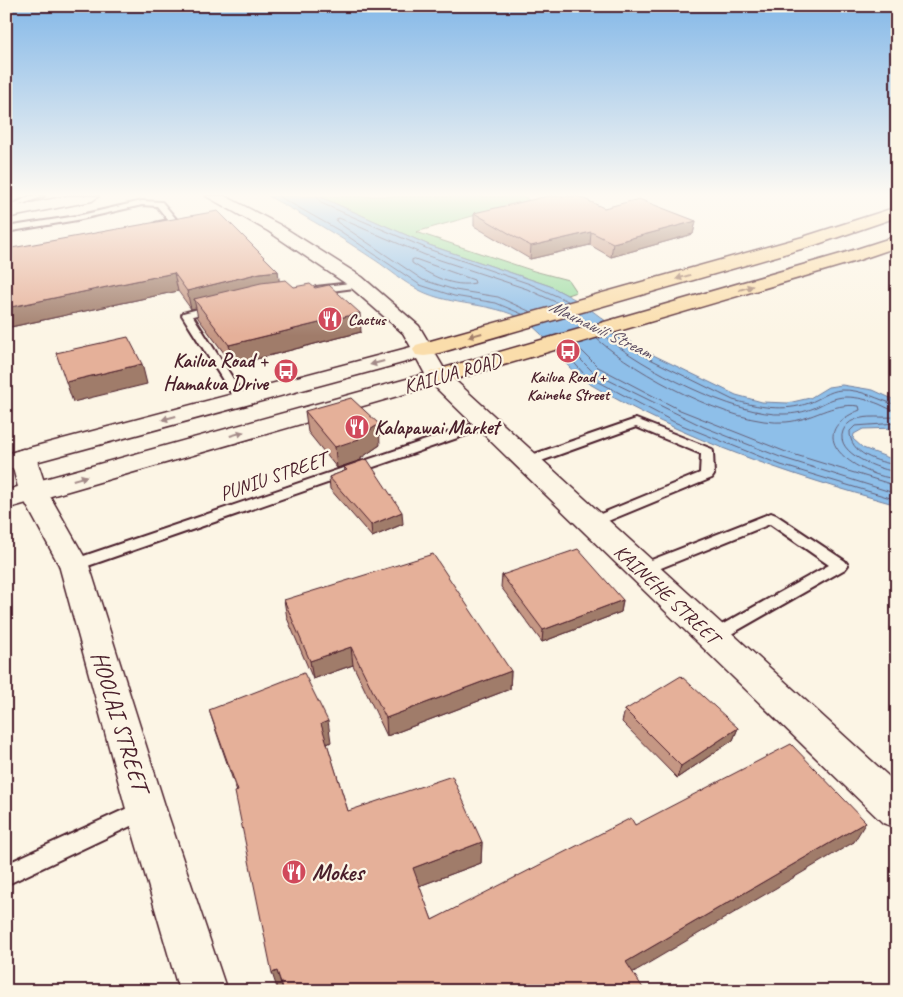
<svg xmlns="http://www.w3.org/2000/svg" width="903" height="997" font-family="Caveat,sans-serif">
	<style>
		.green { fill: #9fdda5; stroke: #747e68 }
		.water { fill: #8ebfe9; stroke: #737f9d }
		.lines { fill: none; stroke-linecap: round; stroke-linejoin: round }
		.shore { stroke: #655f77; stroke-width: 1 }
		.service-casing { stroke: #4a1f2b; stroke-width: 4 }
		.minor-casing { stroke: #4a1f2b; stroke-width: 3 }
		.secondary-casing { stroke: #4a1f2b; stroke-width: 3 }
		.primary-casing { stroke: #4a1f2b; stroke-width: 3 }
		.service { fill: #fcf5e5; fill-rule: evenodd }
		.minor { fill: #fcf5e5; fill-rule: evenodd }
		.secondary { fill: #fcf5e5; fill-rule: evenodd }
		.primary { fill: #faddab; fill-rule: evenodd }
		.wall { fill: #c59784; stroke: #4a1f2b }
		.shaded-wall { fill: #a07b6b; stroke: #4a1f2b }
		.building { fill: #e5b099; stroke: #4a1f2b }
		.oneway { fill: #a27e6b }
		.oneway2 { fill: #a38a88 }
		.labels { text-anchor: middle; stroke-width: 4.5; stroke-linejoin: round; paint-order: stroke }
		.far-poi-label { font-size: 16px; font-weight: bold; fill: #4a1f2b; stroke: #fcf5e5; text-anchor: start }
		.far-water-label { font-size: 18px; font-style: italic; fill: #5e4f64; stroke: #fcf5e5 }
		.poi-label { font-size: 20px; font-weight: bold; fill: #4a1f2b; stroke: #fcf5e5; text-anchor: end }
		.street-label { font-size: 20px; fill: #4a1f2b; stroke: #fcf5e5 }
		.near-street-label { font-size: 24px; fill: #4a1f2b; stroke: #fcf5e5 }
		.near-poi-label { font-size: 24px; font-weight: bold; fill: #4a1f2b; stroke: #fcf5e5; text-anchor: start }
	</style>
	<rect width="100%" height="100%" fill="#fcf5e5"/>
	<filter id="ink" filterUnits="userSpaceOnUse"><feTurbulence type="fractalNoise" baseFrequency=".02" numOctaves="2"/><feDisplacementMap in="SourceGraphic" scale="10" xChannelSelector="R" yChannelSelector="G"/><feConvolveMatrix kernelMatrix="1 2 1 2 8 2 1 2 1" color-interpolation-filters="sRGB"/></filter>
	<g filter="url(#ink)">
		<path class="green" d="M318 196H523L529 200 416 232 534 271 568 280 576 292 567 295 550 286 429 245Z"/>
		<path class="water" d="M268 196H318L429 245 550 286 582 303 607 322 617 333 645 351 736 395 762 402 788 403 810 398 828 387 842 385 873 390 897 401V428L863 429 854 434 853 439 863 448 897 461V505C790 475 684 440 588 383 562 367 550 336 524 320 490 301 452 307 419 290 403 282 390 270 375 260 341 237 305 216 268 196Z"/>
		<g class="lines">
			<path class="shore" d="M278 196 340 231 420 285 454 296 496 303 522 314
				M317 196 321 203 428 249 530 284 568 301
				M415 259 474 280 475 283C453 288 430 275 412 263V260Z
				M531 312 498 297 455 290 423 280 337 222 336 219 339 218 425 255 527 289 560 304
				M612 334 642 355 733 400C758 407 784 412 809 403 820 399 829 391 841 390 862 389 878 400 897 405
				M605 336C640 367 737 417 784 414 794 414 804 412 814 408 825 403 833 397 846 397 857 397 869 400 879 404 886 407 890 410 897 411
				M597 339C637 374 732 426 786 422 813 420 831 402 859 406L860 410C797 436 859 476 897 479
				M576 345 598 367 680 410 786 452 897 486
				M568 347 594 373 704 427 780 457 897 494
				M562 349 584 374 674 422 781 465 897 500
				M897 417C883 418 867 415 854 420 849 422 845 426 843 431 834 454 881 470 897 472
				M897 423 855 426 850 431C849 454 878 462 897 465"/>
			<defs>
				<path id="service" d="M30 196H44L20 205 6 214 7 207Z
					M142 201 162 202 177 220 172 225 155 227V223L168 220 157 206 142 205 77 220 6 232V227L77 216Z
					M359 282 362 283V287L316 293 311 290 316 287Z
					M214 305 219 308 217 310 193 316 246 399 244 401H236L182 315 183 313Z
					M636 419 712 449 713 452 714 475 712 478 591 528 586 526 584 523 586 520 700 473 701 454 636 427 530 465 525 466 518 462 520 459Z
					M485 420 489 421 491 424 489 427 79 569 74 570 69 569 66 565 69 561Z
					M771 513 776 515 845 561 848 565 845 569 719 641 713 643 707 641 705 637 707 633 829 565 770 524 646 574 641 575 636 574 633 570 636 566Z
					M145 800 152 802 155 809 152 816 6 885V864Z"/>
				<path id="minor" d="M67 196H99L92 201 6 218V208Z
					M438 370 446 372 897 784V828L883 823 430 382 427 377 430 372Z
					M23 449 32 452 36 457 47 491 89 565 166 809 227 991H179L126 809 59 565 19 491 10 457 14 452Z"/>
				<path id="secondary" d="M206 196H225L280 225 362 277 419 326 449 377 446 382 6 509V491L23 485 425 374 417 359 6 470V454L411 347 403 333 348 285 268 231Z"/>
				<path id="primary" d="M897 207V217L815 245 432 355 424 356 416 355 413 350 416 345 803 237Z
					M897 236V247L853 262 446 382 438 384 430 382 427 377 430 372 841 254Z"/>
			</defs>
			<use href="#service" class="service-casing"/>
			<use href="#minor" class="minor-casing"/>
			<use href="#secondary" class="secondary-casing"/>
			<use href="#primary" class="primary-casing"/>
			<use href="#service" class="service"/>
			<use href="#minor" class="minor"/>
			<use href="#secondary" class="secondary"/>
			<use href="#primary" class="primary"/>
		</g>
		<path class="wall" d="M604 208 696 221 693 234 611 257 590 245 530 259 474 226V213Z
			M6 249 278 271 279 281 294 287 361 332 233 365 198 318 196 308 191 309 178 291 6 328Z
			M305 411 380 445 361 458V460L337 468 308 432Z
			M344 467 403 524 372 537 330 489 329 477 345 471Z
			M502 575 623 600 621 612 542 642 501 587Z
			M284 600 511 671 510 689 387 736 353 665 313 679 287 618Z
			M209 710 331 742 327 744 348 811 482 842 481 863 419 886 432 920 635 825 854 842 278 991 237 792 216 731Z
			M625 710 738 728 733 740 677 778 622 722Z"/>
		<path class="shaded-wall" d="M696 221 693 234 611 257 613 243Z
			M591 232 590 245 530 259 531 246Z
			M278 271 280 289 194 299 196 308 191 309 187 291 260 273Z
			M174 273 178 291 6 328V308Z
			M360 313 361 332 233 365 229 345Z
			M142 364 147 384 73 402 66 382Z
			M379 424 380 445 361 458V460L337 468 335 447 358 438Z
			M402 512 403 524 372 537 371 525Z
			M623 600 621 612 542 642 543 630Z
			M351 647 353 665 313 679 310 661Z
			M511 671 510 689 387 736 386 718Z
			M328 721 331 742 325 745 321 724Z
			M738 728 733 740 677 778 681 766Z
			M866 822 854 842 620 980 626 962Z
			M482 842 481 863 414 888 413 868Z
			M277 971 283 990 280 991H278L272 973Z"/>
		<path class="building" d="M548 196H578L604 208 639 199 696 221 613 243 591 232 531 246 474 213Z
			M218 211 278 271 260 273 187 291 174 273 6 308V249Z
			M286 280 294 287 310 284 315 288 329 285 360 313 229 345 194 299 261 283Z
			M128 337 142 364 66 382 56 353Z
			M351 398 379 424 358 438 359 439 335 447 305 411Z
			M367 459 402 512 371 525 329 477 347 470 344 467Z
			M578 549 623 600 543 630 502 575Z
			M433 554 511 671 386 718 351 647 310 661 284 600Z
			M304 673 328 721 321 724 348 811 452 776 482 842 413 868 432 920 631 818 635 825 791 744 866 822 626 962 645 991H284L277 971 272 973 235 792 238 791 209 710Z
			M681 676 738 728 681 766 625 710Z"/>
		<defs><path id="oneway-solid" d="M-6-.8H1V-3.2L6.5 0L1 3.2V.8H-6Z" transform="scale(1.25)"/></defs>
		<g class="oneway">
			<use href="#oneway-solid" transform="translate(683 277) rotate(164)"/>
			<use href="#oneway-solid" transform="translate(746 288) rotate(-16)"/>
			<use href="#oneway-solid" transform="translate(475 335) rotate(164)"/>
		</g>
		<g class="oneway2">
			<use href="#oneway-solid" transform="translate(377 363) rotate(165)"/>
			<use href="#oneway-solid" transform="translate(169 418) rotate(165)"/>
			<use href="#oneway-solid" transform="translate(237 434) rotate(-16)"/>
			<use href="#oneway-solid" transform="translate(80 478) rotate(-16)"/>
		</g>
	</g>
	<linearGradient id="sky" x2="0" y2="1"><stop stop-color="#84b8e8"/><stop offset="0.58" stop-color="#fefaf3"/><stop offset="1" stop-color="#fefaf3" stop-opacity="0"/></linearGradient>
	<rect width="903" height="336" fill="url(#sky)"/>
	<defs>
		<symbol id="restaurant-disc" viewBox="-11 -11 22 22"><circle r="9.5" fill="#d1495b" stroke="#fcf5e5"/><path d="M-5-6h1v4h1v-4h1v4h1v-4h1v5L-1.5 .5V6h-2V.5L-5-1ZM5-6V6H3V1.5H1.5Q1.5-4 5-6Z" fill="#fff"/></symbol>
		<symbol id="bus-disc" viewBox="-11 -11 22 22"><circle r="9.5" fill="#d1495b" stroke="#fcf5e5"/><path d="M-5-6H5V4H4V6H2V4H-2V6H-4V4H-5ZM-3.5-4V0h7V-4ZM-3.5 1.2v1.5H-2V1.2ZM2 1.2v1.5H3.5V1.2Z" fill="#fff"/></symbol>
	</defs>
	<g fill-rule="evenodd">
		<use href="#restaurant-disc" x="316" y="305" width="28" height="28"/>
		<use href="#bus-disc" x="554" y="337" width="28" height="28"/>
		<use href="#bus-disc" x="272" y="357" width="28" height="28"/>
		<use href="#restaurant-disc" x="343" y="413" width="28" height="28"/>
		<use href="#restaurant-disc" x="280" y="858" width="28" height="28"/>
	</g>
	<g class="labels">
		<g class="far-poi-label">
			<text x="348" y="325">Cactus</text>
			<text x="568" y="382" text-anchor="middle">Kailua Road +<tspan x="568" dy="18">Kainehe Street</tspan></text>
		</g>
		<g class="far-water-label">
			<text transform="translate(601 329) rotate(26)" y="6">Maunawili Stream</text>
		</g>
		<g class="poi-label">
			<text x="268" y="367">Kailua Road +<tspan x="268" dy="23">Hamakua Drive</tspan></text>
			<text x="374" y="434" text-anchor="start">Kalapawai Market</text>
		</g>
		<g class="street-label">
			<text transform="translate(452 373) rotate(-16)" y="7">KAILUA ROAD</text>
			<text transform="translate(273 476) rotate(-19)" y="7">PUNIU STREET</text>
			<text transform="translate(667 594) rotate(43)" y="7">KAINEHE STREET</text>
		</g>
		<g class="near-street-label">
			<text transform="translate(120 721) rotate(73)" y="8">HOOLAI STREET</text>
		</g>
		<g class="near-poi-label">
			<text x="312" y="880">Mokes</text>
		</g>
	</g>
	<rect width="903" height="997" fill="none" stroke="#fcf5e5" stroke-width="25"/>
	<rect x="12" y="12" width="878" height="972" fill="none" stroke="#4a1f2b" stroke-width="2" filter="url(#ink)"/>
</svg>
